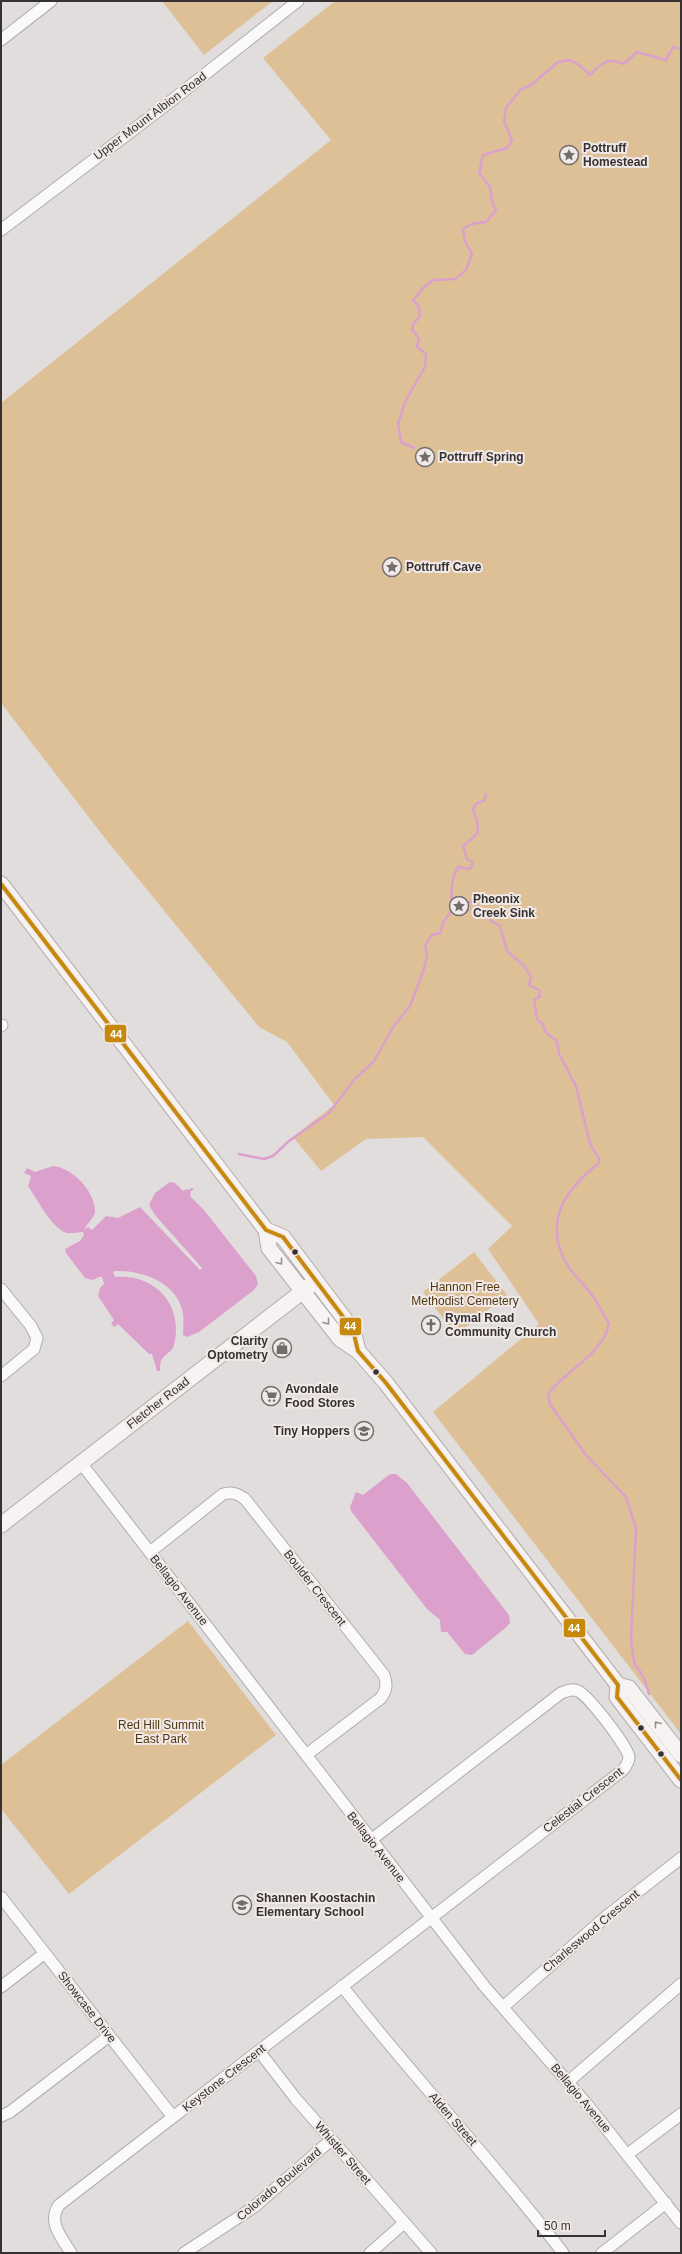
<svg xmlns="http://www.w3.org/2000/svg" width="682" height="2254" font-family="Helvetica,sans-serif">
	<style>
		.green { fill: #dec096 }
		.water { fill: #dba0cc }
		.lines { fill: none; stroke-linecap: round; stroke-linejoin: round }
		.stream { stroke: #dba0cc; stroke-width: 2.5 }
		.street-casing { stroke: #b0adad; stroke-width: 13 }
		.secondary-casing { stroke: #b0adad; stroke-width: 17 }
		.street { stroke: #fbfafa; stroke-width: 11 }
		.secondary { stroke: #f6f3f2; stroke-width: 15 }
		.bus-1-casing { stroke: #f1e9e8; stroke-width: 7 }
		.bus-1 { stroke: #c7890c; stroke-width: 4 }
		.oneway { stroke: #969292 }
		.bus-dot { fill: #363232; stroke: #f1e9e8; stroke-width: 1.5 }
		.labels { text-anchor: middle; stroke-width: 4; stroke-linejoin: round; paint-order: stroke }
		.street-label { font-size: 12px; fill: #363232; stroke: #f1e9e8 }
		.poi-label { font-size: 12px; font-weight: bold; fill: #363232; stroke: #f1e9e8; text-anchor: start }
		.park-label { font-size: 12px; fill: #503811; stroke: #f1e9e8 }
		.line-badge { stroke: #f1e9e8; stroke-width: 1.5 }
		.badge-label { font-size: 11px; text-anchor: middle; font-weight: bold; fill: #fff }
	</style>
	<rect width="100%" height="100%" fill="#e2dddd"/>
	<path class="green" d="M162 1H273L204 55Z
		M335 1H681V1734L433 1412 539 1324 488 1249 512 1226 423 1137 366 1139 321 1171 293 1137 334 1105 287 1042 259 1027 104 837 1 703V403L331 140 263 58Z
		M474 1252 507 1295 456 1335 423 1292Z
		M188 1621 276 1735 69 1894 1 1809V1765Z"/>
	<path class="water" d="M53 1166C72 1168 93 1189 95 1209 96 1216 89 1222 85 1228L86 1229 88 1227 92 1230 106 1216 118 1218 140 1207 200 1270 202 1268 155 1215 149 1205 155 1193 170 1182 175 1183 183 1191 187 1189 191 1193 190 1196 204 1210 256 1276 258 1284 254 1290 199 1332 187 1337 183 1335C183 1328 184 1319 183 1313 177 1282 142 1270 115 1271L113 1272 115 1277C155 1273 184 1305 174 1345 172 1352 165 1354 162 1359 160 1362 160 1368 160 1371H157L152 1354H149L118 1324 114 1327 111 1323 114 1320 98 1296 100 1288 104 1284 102 1277H99L93 1280 85 1278 66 1253 65 1249 80 1241 84 1235 83 1232C78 1232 72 1234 67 1233 52 1229 37 1199 28 1186L31 1176 24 1173 27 1168 35 1172Z
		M390 1474H396L407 1483 509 1615 510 1623 504 1629 472 1655 465 1654 447 1632H441L440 1620 427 1609 351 1511 350 1507 356 1492 363 1495Z"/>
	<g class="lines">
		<path class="stream" d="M414 448 401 442 398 424 405 402 425 367 426 354 417 347 419 339 412 329 414 323 420 316 419 306 413 301 422 289 433 280 455 279 466 270 472 254 465 241 463 229 472 224 486 222 496 210 492 202 490 187 479 173 483 155 507 148 512 140 504 121 506 108 520 90 531 85 558 62 570 60 579 65 590 75C601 63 608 57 624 64L637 52 666 60 673 47 681 49
			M452 910 465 913 468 910V902H473L491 921 500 926 507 951 524 966 531 977 529 985 539 990 540 997 534 999 537 1020 542 1023 546 1033 557 1041 559 1054 576 1086 590 1144 599 1159V1163C568 1188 544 1217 564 1259 570 1272 583 1283 592 1295 598 1304 604 1314 609 1324 603 1354 566 1370 548 1394L550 1404 585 1454 626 1497 636 1528 631 1640 634 1662 644 1678 649 1694
			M239 1154 264 1159 273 1156 289 1141 329 1113 354 1080 374 1061 393 1027 410 1006 423 972 427 957 425 945 432 935 440 933 444 921 452 910C451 897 450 876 459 867L469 869 472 866 473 862 467 859 463 846 477 834 478 825 473 809 477 803 484 801 486 794
			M189 1191 192 1189"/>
		<defs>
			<path id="street" d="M1 40 51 1
				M1 230 162 108 298 1
				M1 1026 2 1025
				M1 1289 31 1326 37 1338 34 1349 1 1376
				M81 1463 485 1987 586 2103 681 2223
				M150 1552 223 1494C232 1492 237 1493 245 1499L384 1675C387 1684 387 1690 381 1698L306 1755
				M1 1897 173 2117
				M342 1986C413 2077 493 2161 563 2253
				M1 1987 45 1953
				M503 2007 608 1915 681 1858
				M259 2051 296 2099 431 2253
				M568 2082 681 1984
				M1 2116 10 2112 109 2036
				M628 2154 681 2114
				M71 2253C62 2238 47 2222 59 2205L623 1770C626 1766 629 1762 629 1757 628 1747 588 1695 578 1691 572 1688 567 1691 561 1693L371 1840
				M184 2253 254 2207 331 2140
				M370 2253 404 2223
				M602 2253 666 2203"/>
			<path id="secondary" d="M1 884 266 1230 269 1248 340 1339 358 1351 386 1383 618 1685 629 1688 681 1755
				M266 1230 283 1237 316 1281 353 1330 358 1351
				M1 1525 316 1281
				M618 1685 617 1697 681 1780"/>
		</defs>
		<use href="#street" class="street-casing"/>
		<use href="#secondary" class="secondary-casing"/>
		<use href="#street" class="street"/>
		<use href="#secondary" class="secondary"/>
		<defs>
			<path id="bus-1" d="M1 884 266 1230 283 1237 353 1330 358 1351 386 1383 618 1685 617 1697 681 1780"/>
		</defs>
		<use href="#bus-1" class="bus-1-casing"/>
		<use href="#bus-1" class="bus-1"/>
	</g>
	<defs><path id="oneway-chevron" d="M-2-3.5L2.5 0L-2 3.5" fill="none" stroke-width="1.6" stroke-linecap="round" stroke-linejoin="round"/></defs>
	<g class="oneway">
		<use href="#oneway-chevron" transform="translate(280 1262) rotate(52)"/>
		<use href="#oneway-chevron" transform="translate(327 1322) rotate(52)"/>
		<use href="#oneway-chevron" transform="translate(657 1724) rotate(-128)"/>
	</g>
	<defs>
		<symbol id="sight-ring" viewBox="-11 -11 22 22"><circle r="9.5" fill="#f1e9e8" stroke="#726e6e" stroke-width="1.5"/><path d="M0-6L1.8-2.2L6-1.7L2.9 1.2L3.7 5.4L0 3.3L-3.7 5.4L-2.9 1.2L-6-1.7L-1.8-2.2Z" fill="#726e6e"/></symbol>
		<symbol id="church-ring" viewBox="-11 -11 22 22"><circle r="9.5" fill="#f1e9e8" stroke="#726e6e" stroke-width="1.5"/><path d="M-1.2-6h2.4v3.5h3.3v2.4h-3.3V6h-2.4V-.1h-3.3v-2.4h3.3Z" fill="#726e6e"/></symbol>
		<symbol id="shop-ring" viewBox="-11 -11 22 22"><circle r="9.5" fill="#f1e9e8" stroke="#726e6e" stroke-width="1.5"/><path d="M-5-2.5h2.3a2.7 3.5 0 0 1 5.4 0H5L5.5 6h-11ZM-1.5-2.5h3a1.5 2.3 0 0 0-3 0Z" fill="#726e6e"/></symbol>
		<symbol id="supermarket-ring" viewBox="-11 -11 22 22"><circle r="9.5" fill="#f1e9e8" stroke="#726e6e" stroke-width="1.5"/><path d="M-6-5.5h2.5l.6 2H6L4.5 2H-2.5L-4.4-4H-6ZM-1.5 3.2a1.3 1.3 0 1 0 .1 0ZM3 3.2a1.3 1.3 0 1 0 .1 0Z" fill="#726e6e"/></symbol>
		<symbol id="school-ring" viewBox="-11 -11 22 22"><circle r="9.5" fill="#f1e9e8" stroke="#726e6e" stroke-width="1.5"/><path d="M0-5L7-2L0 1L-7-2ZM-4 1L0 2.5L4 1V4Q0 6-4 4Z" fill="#726e6e"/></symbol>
	</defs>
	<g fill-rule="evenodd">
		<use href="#sight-ring" x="558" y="144" width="22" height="22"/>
		<use href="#sight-ring" x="414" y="446" width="22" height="22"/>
		<use href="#sight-ring" x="381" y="556" width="22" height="22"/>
		<use href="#sight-ring" x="448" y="895" width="22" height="22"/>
		<use href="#church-ring" x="420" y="1314" width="22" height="22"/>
		<use href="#shop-ring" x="271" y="1337" width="22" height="22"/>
		<use href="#supermarket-ring" x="260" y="1385" width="22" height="22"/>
		<use href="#school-ring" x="353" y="1420" width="22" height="22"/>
		<use href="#school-ring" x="231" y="1894" width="22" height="22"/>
	</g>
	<g class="bus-dot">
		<circle cx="295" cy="1252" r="3.5"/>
		<circle cx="376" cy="1372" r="3.5"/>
		<circle cx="641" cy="1728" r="3.5"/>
		<circle cx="661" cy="1754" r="3.5"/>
	</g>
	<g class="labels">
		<g class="street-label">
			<text transform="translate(150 116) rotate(-37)" y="4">Upper Mount Albion Road</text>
			<text transform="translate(158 1403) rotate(-38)" y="4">Fletcher Road</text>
			<text transform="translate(315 1588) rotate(52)" y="4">Boulder Crescent</text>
			<text transform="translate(179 1590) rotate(52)" y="4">Bellagio Avenue</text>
			<text transform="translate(583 1800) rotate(-38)" y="4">Celestial Crescent</text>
			<text transform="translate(376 1847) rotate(52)" y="4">Bellagio Avenue</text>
			<text transform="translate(591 1931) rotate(-40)" y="4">Charleswood Crescent</text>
			<text transform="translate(87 2007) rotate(52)" y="4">Showcase Drive</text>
			<text transform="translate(224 2078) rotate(-38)" y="4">Keystone Crescent</text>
			<text transform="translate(581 2098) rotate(50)" y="4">Bellagio Avenue</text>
			<text transform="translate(453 2119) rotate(49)" y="4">Alden Street</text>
			<text transform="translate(343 2153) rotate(49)" y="4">Whistler Street</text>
			<text transform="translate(279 2184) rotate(-40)" y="4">Colorado Boulevard</text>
		</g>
		<g class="poi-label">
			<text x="583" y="152">Pottruff<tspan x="583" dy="14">Homestead</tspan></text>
			<text x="439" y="461">Pottruff Spring</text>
			<text x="406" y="571">Pottruff Cave</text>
			<text x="473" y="903">Pheonix<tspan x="473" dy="14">Creek Sink</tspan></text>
			<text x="445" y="1322">Rymal Road<tspan x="445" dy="14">Community Church</tspan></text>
			<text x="268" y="1345" text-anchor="end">Clarity<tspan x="268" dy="14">Optometry</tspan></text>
			<text x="285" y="1393">Avondale<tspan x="285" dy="14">Food Stores</tspan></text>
			<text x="350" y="1435" text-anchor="end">Tiny Hoppers</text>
			<text x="256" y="1902">Shannen Koostachin<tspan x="256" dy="14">Elementary School</tspan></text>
		</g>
		<g class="park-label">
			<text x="465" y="1291">Hannon Free<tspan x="465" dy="14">Methodist Cemetery</tspan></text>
			<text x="161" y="1729">Red Hill Summit<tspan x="161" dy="14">East Park</tspan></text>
		</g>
	</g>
	<g class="line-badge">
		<rect x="104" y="1024" width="23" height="19" rx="4" fill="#c7890c"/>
		<rect x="339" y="1317" width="23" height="19" rx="4" fill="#c7890c"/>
		<rect x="563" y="1618" width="23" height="20" rx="4" fill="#c7890c"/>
	</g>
	<g class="badge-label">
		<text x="116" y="1038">44</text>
		<text x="350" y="1330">44</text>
		<text x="574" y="1632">44</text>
	</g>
	<rect width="682" height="2254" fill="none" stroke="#363232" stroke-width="4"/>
	<path d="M538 2230v6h67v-6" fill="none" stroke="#363232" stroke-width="2"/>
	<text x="544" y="2230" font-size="12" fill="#363232" stroke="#f1e9e8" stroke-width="3" paint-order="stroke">50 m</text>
</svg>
